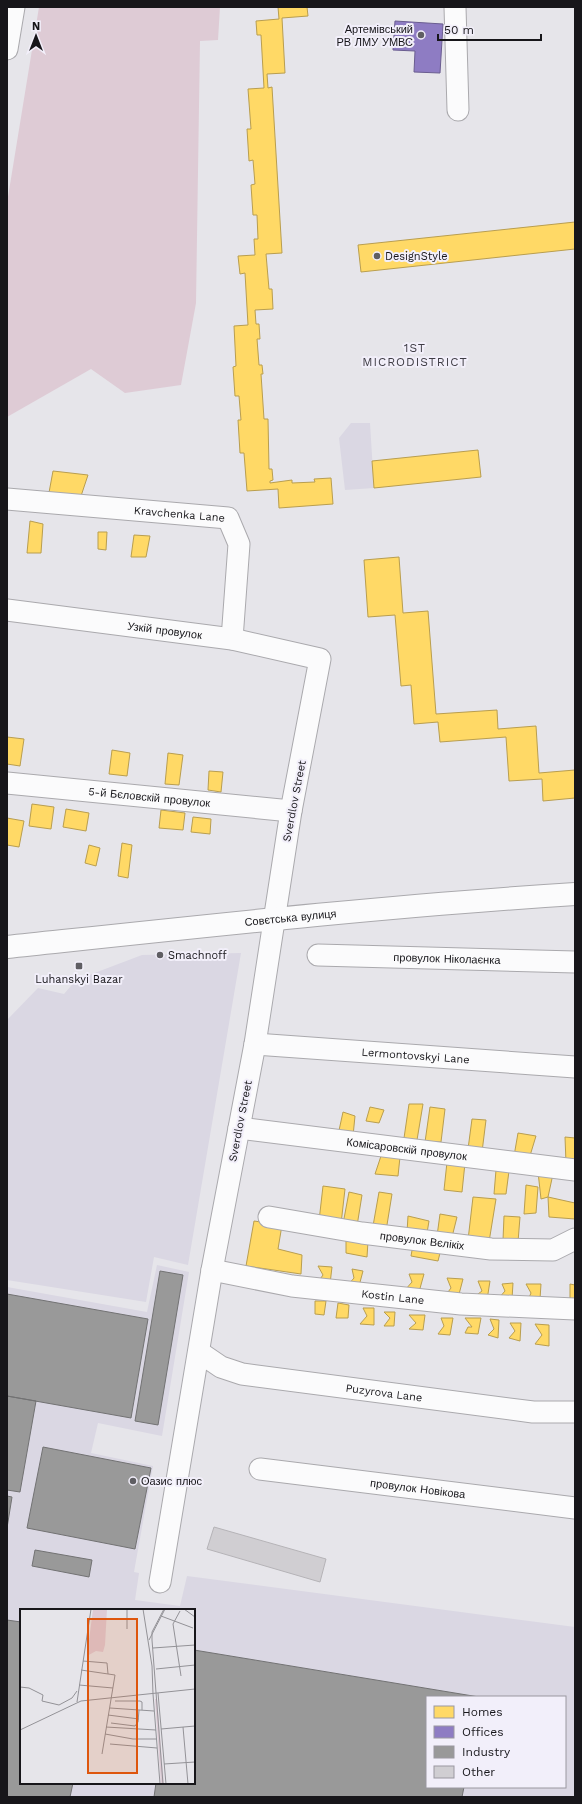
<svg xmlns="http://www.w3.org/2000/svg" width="582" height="1804" font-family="'Work Sans',sans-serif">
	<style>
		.built { fill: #dad7e3; fill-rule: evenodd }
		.green { fill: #decbd5 }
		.homes { fill: #ffd966; stroke: #b99e4f }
		.offices { fill: #8e7cc3; stroke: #6a5d90 }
		.industry { fill: #999; stroke: #727273 }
		.building { fill: #d0ced2; stroke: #b5b3b7 }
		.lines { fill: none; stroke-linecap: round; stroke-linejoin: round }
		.minor-casing { stroke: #aaa9ad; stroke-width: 23 }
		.major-casing { stroke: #aaa9ad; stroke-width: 24 }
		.minor { stroke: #fbfbfc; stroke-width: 21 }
		.major { stroke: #fbfbfc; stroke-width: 22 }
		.poi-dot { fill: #5f5e63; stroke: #f2effa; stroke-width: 1.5 }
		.labels { text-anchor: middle; stroke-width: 4; stroke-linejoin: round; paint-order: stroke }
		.poi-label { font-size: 11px; fill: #17161a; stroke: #f2effa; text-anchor: start }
		.street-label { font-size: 11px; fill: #17161a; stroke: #f2effa }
		.neighbourhood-label { font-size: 12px; letter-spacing: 1px; fill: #3f3d45; stroke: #f2effa }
		.inset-road { fill: none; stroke: #939297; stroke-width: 1 }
		.view { fill: #de560d; fill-opacity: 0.15; stroke: #de560d; stroke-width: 2 }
		.inset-edge { fill: none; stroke: #17161a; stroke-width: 2 }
	</style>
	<rect width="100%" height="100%" fill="#e6e5ea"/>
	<path class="built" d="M351 423H370L374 488 345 490 339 438Z
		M241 953 188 1265 154 1257 146 1302 7 1280V1020L38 988 64 994 76 980 142 955Z
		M157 1265 189 1272 162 1436 98 1423 91 1453 153 1466 134 1572 139 1573 135 1600 180 1606 187 1576 575 1627V1797H7V1287L147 1312ZM21 1610H194V1783H21ZM427 1697H565V1787H427Z"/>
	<path class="green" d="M39 7H220L218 40 200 41 196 303 181 385 125 393 91 369 7 417V203Z"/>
	<path class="homes" d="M278 7H307L308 16 282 18 285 73 267 74 268 88 272 87 282 253 266 254 269 289H272L273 309 255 310 256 324H259L260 339H257L259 365H262L263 374H261L264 419H268L269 469H272L273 480 270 481V483L292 480V483L315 482 314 479 331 478 333 504 279 508 278 489 247 491 244 453H240L238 420H241L239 396H235L233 367 236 366 234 326 248 325 245 273 240 274 238 256 255 255 254 239H258L257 215H253L251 185 255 184 253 160 249 161 247 129H251L248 89 264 88 261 35H257L256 21 279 19Z
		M575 222V249L361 272 358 245Z
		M478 450 481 477 374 488 372 461Z
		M53 471 88 475 80 499 48 498Z
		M30 521 43 524 41 553H27Z
		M98 532H107L106 550 98 549Z
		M134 535 150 536 146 557H131Z
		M399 557 403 613 428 611 436 714 497 710 498 729 536 726 539 773 575 770V798L543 801 542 779 509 781 506 737 440 742 438 722 414 724 411 685 401 686 395 615 368 617 364 560Z
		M7 737 24 739 20 766 7 764Z
		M112 750 130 753 127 776 109 774Z
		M168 753 183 755 179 785 165 784Z
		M209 771 223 772 221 792 208 790Z
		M32 804 54 807 51 829 29 826Z
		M66 809 89 813 86 831 63 827Z
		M161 810 185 813 183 830 159 828Z
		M193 817 211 819 210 834 191 832Z
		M7 818 24 821 19 847 7 845Z
		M122 843 132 845 128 878 118 876Z
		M89 845 100 848 96 866 85 863Z
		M409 1104H423L417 1140 404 1138Z
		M370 1107 384 1110 379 1123 366 1121Z
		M430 1107 445 1109 441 1142H425Z
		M343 1112 355 1116 353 1136 338 1135Z
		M472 1119 486 1120 482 1152 468 1149Z
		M518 1133 536 1136 529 1159 514 1156Z
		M565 1137 575 1138V1164L566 1163Z
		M382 1153 400 1157 398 1176 375 1174Z
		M447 1162 465 1163 462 1192 444 1190Z
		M496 1170 509 1171 506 1194H494Z
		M538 1172 553 1174 548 1197 541 1199Z
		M526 1185 538 1187 536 1213 524 1214Z
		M323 1186 345 1189 341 1224 319 1221Z
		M349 1192 362 1195 357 1226 343 1224Z
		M379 1192 392 1194 386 1231 373 1226Z
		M473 1197 496 1199 489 1242 468 1240Z
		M548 1197 575 1203V1219L549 1217Z
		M440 1214 457 1217 452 1237 437 1236Z
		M408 1216 429 1221 427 1233 407 1232Z
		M504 1216 520 1217 518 1242 503 1240Z
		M254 1221 282 1225 278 1249 302 1255 301 1274 246 1266Z
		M346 1238 368 1241 367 1257 346 1253Z
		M413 1245 441 1249 438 1261 411 1256Z
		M318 1266 332 1267 330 1284 318 1282 323 1275Z
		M352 1269 363 1271 359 1286H347L354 1278Z
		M409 1274H424L419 1292 405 1290 412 1282Z
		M447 1278 463 1279 458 1298 445 1296 451 1288Z
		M478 1281H490L487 1300 474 1297 482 1291Z
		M513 1283 512 1299H498L505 1291 502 1284Z
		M526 1284H541L540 1299 528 1300 531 1293Z
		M570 1284 575 1285V1300L570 1298Z
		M315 1301H326L324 1315 315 1314Z
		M338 1303 349 1305 348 1318H336Z
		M363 1308H374V1325L360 1324 367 1316Z
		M384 1312H395L394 1326H384L390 1318Z
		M409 1315H425L423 1330 409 1329 416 1323Z
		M441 1318H453L450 1335 438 1334 444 1326Z
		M465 1318H481L478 1334 465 1333 468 1327H472Z
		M490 1319 499 1320 498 1338 488 1335 494 1329Z
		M510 1323H521L520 1341 509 1338 515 1331Z
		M535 1324 549 1325V1346L535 1344 542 1335Z"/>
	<path class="offices" d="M395 21 443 24 440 73 414 72 415 51 393 50Z"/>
	<path class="industry" d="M160 1271 183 1275 158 1425 135 1421Z
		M7 1294 148 1319 131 1418 7 1396Z
		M7 1396 36 1401 20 1492 7 1490Z
		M43 1447 151 1468 135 1549 27 1528Z
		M7 1496 12 1497 7 1528Z
		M35 1550 92 1560 89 1577 32 1566Z
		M7 1620 21 1622V1783H73L70 1797H7Z
		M194 1650 479 1697H427V1787H464L462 1797H154L156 1783H194Z"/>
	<path class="building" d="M214 1527 326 1559 320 1582 207 1549Z"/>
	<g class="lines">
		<defs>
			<g id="minor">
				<path d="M455 7 458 110"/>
				<path d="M7 49 14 7"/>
				<path id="s1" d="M7 499 228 518 239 544 232 639"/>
				<path id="s2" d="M7 610 232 639 320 659 291 811 255 1044 212 1270 160 1582"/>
				<path id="s3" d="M7 783 291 811"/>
				<path id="s4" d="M318 955 575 962"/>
				<path id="s5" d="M255 1044 575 1067"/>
				<path id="s6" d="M239 1128 575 1170"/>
				<path id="s7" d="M269 1217 362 1233 491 1249 553 1250 575 1239"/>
				<path id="s8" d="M212 1270 292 1286 461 1304 575 1309"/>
				<path id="s9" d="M199 1352 221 1367 242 1374 533 1412H575"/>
				<path id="s10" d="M260 1469 575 1508"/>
			</g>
			<g id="major">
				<path id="s11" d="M7 947C196 927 385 906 575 894"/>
			</g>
		</defs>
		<use href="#minor" class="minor-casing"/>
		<use href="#major" class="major-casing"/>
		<use href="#minor" class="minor"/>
		<use href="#major" class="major"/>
	</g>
	<g class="poi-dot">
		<circle cx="421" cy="35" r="4"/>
		<circle cx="377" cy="256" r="4"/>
		<circle cx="160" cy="955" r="4"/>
		<rect x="75" y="962" width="8" height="8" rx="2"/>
		<circle cx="133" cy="1481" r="4"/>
	</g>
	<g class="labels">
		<g class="poi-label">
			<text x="413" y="33" text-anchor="end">Артемівський<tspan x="413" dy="13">РВ ЛМУ УМВС</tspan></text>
			<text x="385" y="260">DesignStyle</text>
			<text x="168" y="959">Smachnoff</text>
			<text x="79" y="983" text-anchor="middle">Luhanskyi Bazar</text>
			<text x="141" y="1485">Оазис плюс</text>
		</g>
		<g class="street-label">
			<text dy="4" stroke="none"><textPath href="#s1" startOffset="173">Kravchenka Lane</textPath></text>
			<text dy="4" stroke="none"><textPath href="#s2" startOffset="159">Узкій провулок</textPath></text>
			<text dy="4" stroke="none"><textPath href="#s3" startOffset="143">5-й Бєловскій провулок</textPath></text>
			<text transform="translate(294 801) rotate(-79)" y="4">Sverdlov Street</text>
			<text dy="4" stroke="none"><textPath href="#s11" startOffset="285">Совєтська вулиця</textPath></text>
			<text dy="4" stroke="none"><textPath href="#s4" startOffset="129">провулок Ніколаєнка</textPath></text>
			<text dy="4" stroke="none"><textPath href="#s5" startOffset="161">Lermontovskyi Lane</textPath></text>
			<text transform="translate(240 1121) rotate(-79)" y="4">Sverdlov Street</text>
			<text dy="4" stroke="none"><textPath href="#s6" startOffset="169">Комісаровскій провулок</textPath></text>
			<text dy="4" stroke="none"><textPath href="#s7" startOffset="155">провулок Вєлікіх</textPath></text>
			<text dy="4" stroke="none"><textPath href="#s8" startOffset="183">Kostin Lane</textPath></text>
			<text dy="4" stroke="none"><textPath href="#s9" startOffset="192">Puzyrova Lane</textPath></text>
			<text dy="4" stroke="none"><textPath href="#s10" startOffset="159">провулок Новікова</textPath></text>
		</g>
		<g class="neighbourhood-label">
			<text x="415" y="352">1ST<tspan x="415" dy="14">MICRODISTRICT</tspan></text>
		</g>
	</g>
	<g transform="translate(20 1609)">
		<rect width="175" height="175" fill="#e6e5ea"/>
		<path d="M73 0H87L85 36 83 43 76 42 67 47ZM135 90H137L144 175H141Z" fill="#decbd5"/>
		<path class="inset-road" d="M107 0V20M123 0 132 57 133 85M164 0 175 8M160 2 153 15 161 67M141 7 173 19M175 11V30M129 31 145 0M133 39 175 36M63 52 87 54 88 65M136 60 175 56M61 61 95 66 82 145M59 76 93 79M0 78 9 79 23 86 22 92 39 96 52 89 57 82M138 84 146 175M133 85 140 175M95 92H120L122 93V101M57 93 71 0M90 99 134 102M88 106 119 110M91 114 115 117 118 113 119 101M86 118 136 121M163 118 168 175M141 120 175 117M0 121 61 92 175 80M85 125 113 130H136M90 135 137 139M144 155 175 153M143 175 132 31V23L144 0"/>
		<path class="view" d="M68 10H117V164H68Z"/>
		<rect width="175" height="175" class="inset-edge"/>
	</g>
	<rect width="582" height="1804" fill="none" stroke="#17161a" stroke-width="16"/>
	<rect x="426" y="1696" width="140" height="92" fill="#f2effa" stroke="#9a98a0"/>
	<rect x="434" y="1706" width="20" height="12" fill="#ffd966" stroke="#9a98a0"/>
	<text x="462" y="1716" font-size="12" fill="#17161a">Homes</text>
	<rect x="434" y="1726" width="20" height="12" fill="#8e7cc3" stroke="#9a98a0"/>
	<text x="462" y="1736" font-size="12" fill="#17161a">Offices</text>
	<rect x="434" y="1746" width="20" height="12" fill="#999999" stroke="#9a98a0"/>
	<text x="462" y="1756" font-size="12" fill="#17161a">Industry</text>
	<rect x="434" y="1766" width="20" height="12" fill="#d0ced2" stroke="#9a98a0"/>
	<text x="462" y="1776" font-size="12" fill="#17161a">Other</text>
	<g transform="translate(36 36)" stroke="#f2effa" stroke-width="3" paint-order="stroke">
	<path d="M0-3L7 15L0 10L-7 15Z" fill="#17161a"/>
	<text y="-6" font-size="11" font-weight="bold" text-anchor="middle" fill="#17161a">N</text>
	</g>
	<path d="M438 34v6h103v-6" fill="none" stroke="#17161a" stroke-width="2"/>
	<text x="444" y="34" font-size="12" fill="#17161a" stroke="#f2effa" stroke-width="3" paint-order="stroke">50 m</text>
</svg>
